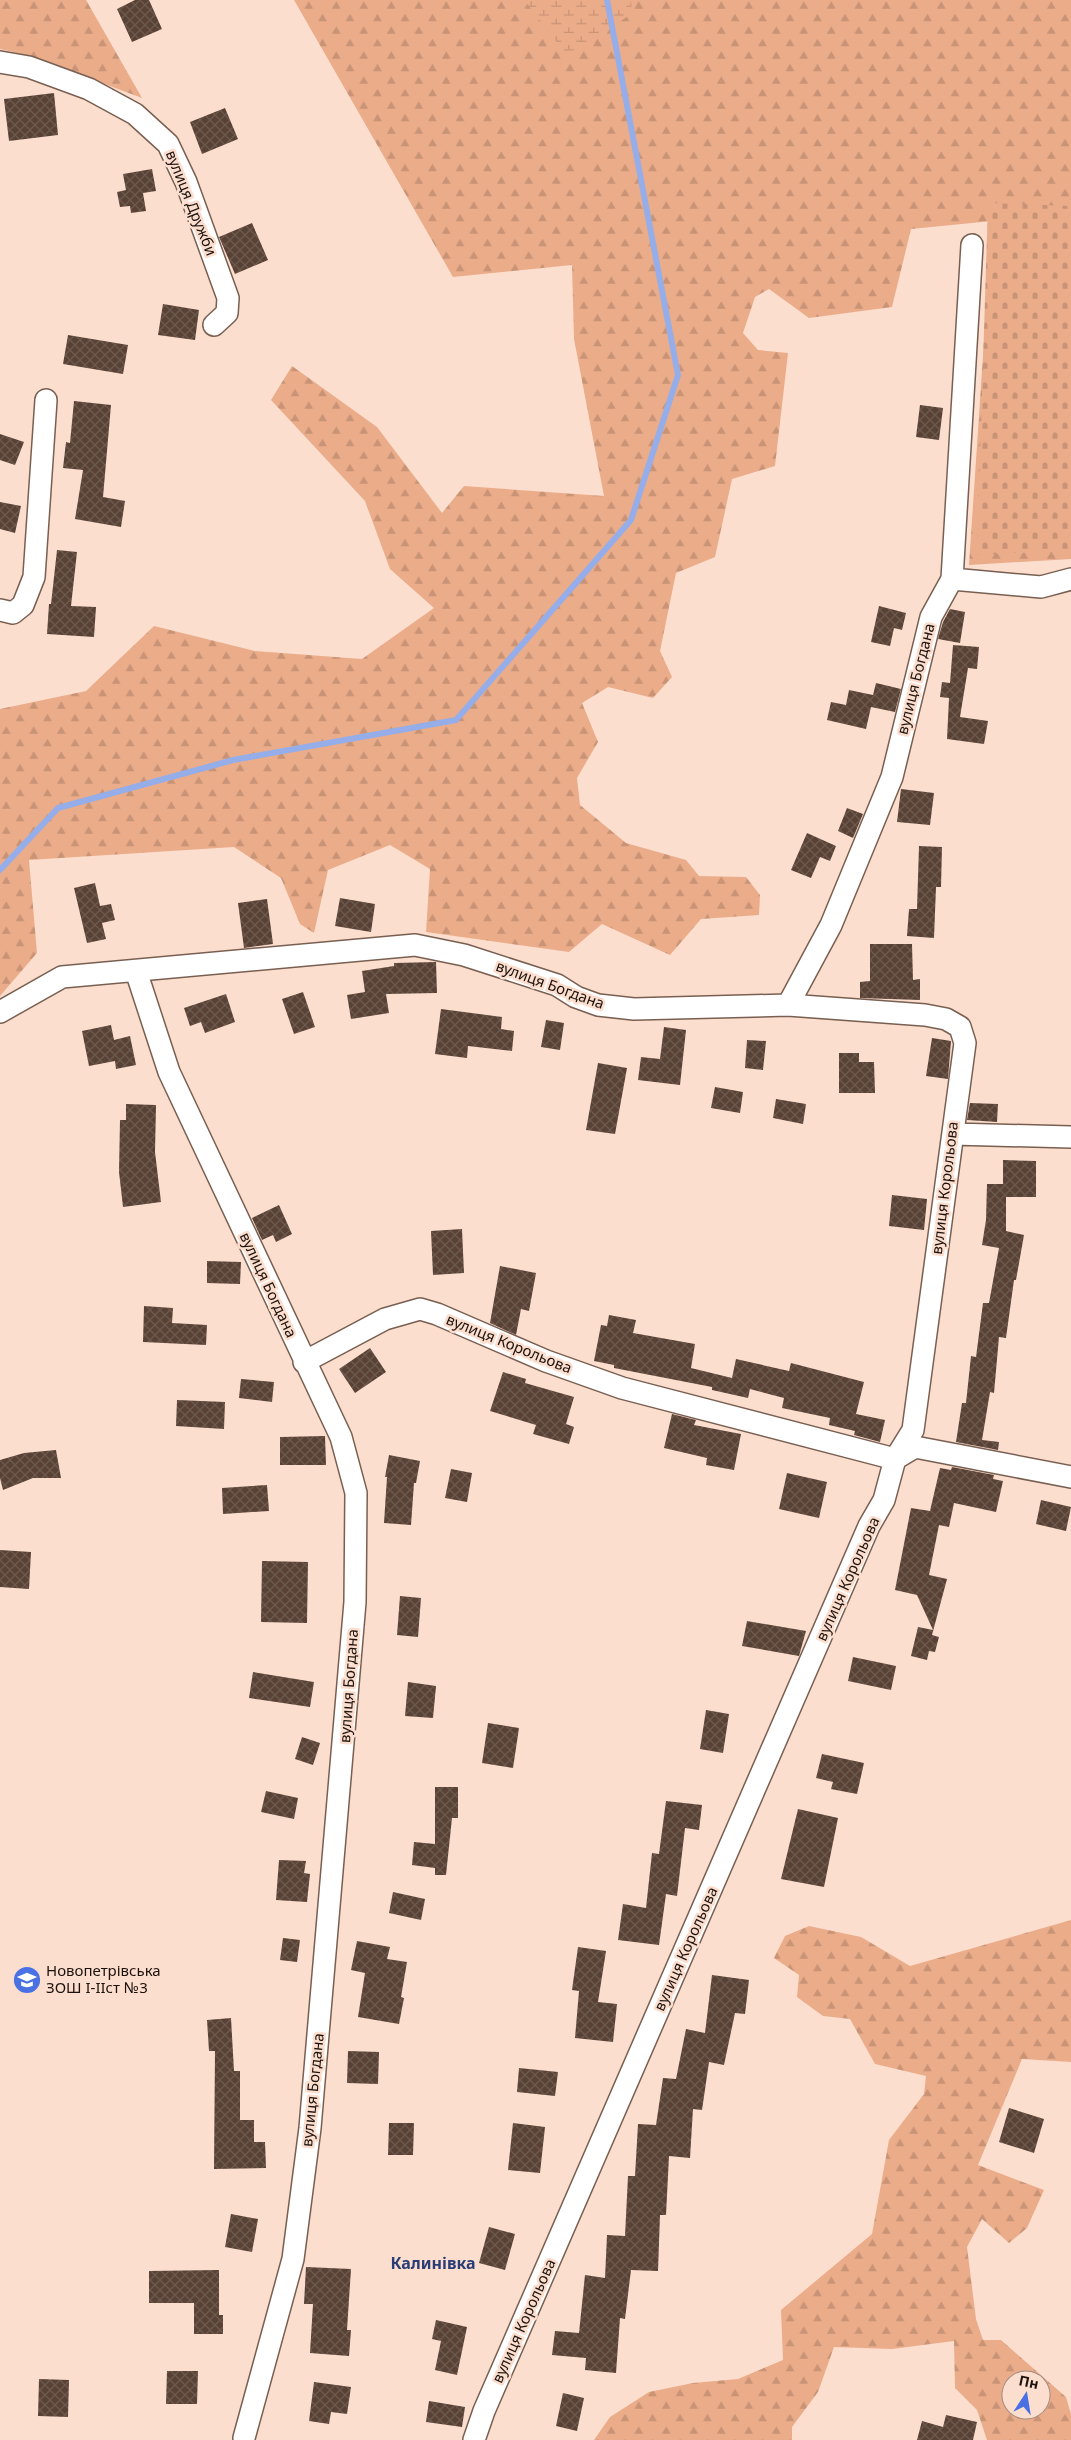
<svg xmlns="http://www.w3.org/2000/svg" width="1071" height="2440" font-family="'Noto Sans',sans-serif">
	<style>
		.forest { fill: url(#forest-firs); fill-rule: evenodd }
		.wetland { fill: url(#wetland-marsh) }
		.cemetery { fill: url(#cemetery-stones) }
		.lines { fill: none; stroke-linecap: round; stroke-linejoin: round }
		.stream { stroke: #95aee9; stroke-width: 6 }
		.building { fill: url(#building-cross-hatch) }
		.minor-casing { stroke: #785f51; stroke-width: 24 }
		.minor { stroke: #fff; stroke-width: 21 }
		.labels { text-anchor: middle; stroke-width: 5; stroke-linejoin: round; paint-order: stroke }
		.street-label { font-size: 15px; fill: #1c120d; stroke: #fcdece }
		.poi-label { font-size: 15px; fill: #1c120d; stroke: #fcdece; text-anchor: start }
		.neighbourhood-label { font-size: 16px; font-weight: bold; fill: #293d76; stroke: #fcdece }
	</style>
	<defs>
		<pattern id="forest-firs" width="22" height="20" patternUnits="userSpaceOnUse" patternTransform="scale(1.25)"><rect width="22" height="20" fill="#ebac8a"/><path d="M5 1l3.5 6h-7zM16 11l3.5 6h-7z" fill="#c99376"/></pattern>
		<pattern id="wetland-marsh" width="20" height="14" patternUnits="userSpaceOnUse" patternTransform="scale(1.25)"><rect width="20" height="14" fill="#ebac8a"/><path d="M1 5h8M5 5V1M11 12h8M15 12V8" fill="none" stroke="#c99376"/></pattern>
		<pattern id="cemetery-stones" width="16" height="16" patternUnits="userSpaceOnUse" patternTransform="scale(1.25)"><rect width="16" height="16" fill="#ebac8a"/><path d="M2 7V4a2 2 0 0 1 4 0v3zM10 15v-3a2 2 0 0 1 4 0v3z" fill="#c99376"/></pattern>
		<pattern id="building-cross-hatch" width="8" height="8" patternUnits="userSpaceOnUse" patternTransform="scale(1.25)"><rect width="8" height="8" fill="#594235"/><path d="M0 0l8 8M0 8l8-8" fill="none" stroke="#6d5a4f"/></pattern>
	</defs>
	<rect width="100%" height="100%" fill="#fcdece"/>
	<path class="forest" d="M0 0H86L142 98 30 56 0 49Z
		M294 0H1071V559L969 565 992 221 911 229 892 307 809 318 769 289 755 297 743 333 758 350 788 353 775 466 732 479 715 557 676 573 660 651 672 677 653 698 608 687 582 703 598 742 577 778 580 805 626 843 686 860 699 876 746 877 760 895 759 915 701 919 670 955 602 924 569 952 426 932 430 869 390 845 328 870 314 933 300 924 281 878 234 847 29 860 37 953 0 996V709L86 691 154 626 255 651 362 659 434 608 390 569 365 501 271 400 292 366 377 427 442 513 464 486 604 496 574 339 572 265 453 277Z
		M1071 1920V2062L1022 2059 978 2165 1044 2190 1027 2228 1009 2243 982 2219 967 2247 976 2319 983 2340H1001L1066 2397 1071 2414V2440H987L977 2410 955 2388 954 2341 892 2349 834 2347 818 2392 792 2427V2440H594L610 2417 649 2392 693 2383 738 2379 783 2360 781 2310 872 2234 889 2140 924 2094 926 2076 875 2064 850 2019 823 2016 797 1997 799 1975 774 1958 785 1936 809 1926 861 1937 910 1966ZM1011 2380H1041V2410H1011Z"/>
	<path class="wetland" d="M524 0H631L632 13 569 58Z"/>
	<path class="cemetery" d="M988 203 1071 206V550L977 555Z"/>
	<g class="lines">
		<path class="stream" d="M0 870 58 808 233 760 456 720 631 520 678 375 607 0"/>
	</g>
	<path class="building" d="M135 0H149L162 29 132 42 117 9Z
		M54 93 58 135 9 141 4 99Z
		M225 108 238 139 202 154 190 122Z
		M152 169 156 191 143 193 146 211 131 213 130 206 120 207 117 192 126 190 123 174Z
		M252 223 268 260 235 274 219 237Z
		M163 304 199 310 195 340 158 335Z
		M68 335 128 345 123 374 63 364Z
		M74 401 111 405 103 497 125 501 121 527 75 519 83 470 63 468 66 442 70 443Z
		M920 405 943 408 939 440 916 437Z
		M0 434 24 442 15 465 0 460Z
		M0 502 21 506 15 533 0 529Z
		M57 550 77 552 71 606 96 607 94 637 47 634 49 604H51Z
		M879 606 906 613 902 630 894 628 890 646 871 642Z
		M950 609 965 612 960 643 938 639 943 622Z
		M953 645 979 647 977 669 968 668 960 717 988 721 984 744 947 739 949 698 940 697 942 682 950 683Z
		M876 683 901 689 895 712 871 707 866 729 827 720 831 702 846 705 849 690 873 695Z
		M901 789 934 793 930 825 897 822Z
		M847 808 863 814 853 838 838 831Z
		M807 833 836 846 830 861 820 857 811 878 791 870Z
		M919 846 942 847 941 887H936L934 938 907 936 909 909H917Z
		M95 883 100 906 111 904 115 920 102 923 106 939 87 943 74 888Z
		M340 898 375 904 371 932 335 926Z
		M267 899 273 944 244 948 238 903Z
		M870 944H912L913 980 920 979V1000L860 998V982L870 981Z
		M436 962 437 993 386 994 389 1013 351 1019 347 995 365 992 362 971 394 966V963Z
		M303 992 315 1027 294 1034 282 999Z
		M226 994 235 1022 205 1033 201 1022 190 1026 184 1008Z
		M441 1009 502 1017 501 1029 514 1031 512 1051 468 1046 467 1058 435 1054Z
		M546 1020 564 1023 560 1050 541 1047Z
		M111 1025 114 1040 130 1036 136 1065 116 1069 115 1061 89 1066 82 1031Z
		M664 1027 686 1030 680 1085 638 1080 641 1057 660 1059Z
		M932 1038 951 1041 948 1079 926 1076Z
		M747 1040 766 1041 763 1070 745 1068Z
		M839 1053H859V1062H874L875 1093H839Z
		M598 1063 627 1068 615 1134 586 1130Z
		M715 1087 743 1092 740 1113 711 1108Z
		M776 1099 806 1104 803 1124 773 1118Z
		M970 1103 998 1104 997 1122 967 1120Z
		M126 1104 156 1105 155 1152 161 1202 123 1207 119 1172 120 1120H126Z
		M1003 1160 1036 1161V1197H1006V1231L1024 1235 1016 1280H1014L1006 1338 999 1337 994 1393 990 1392 982 1440 999 1442 998 1450 956 1442 962 1403H966L971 1356 976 1357 983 1303H989L999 1248 982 1245 986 1220 987 1184H1003Z
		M892 1195 927 1199 924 1230 889 1226Z
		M279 1205 292 1234 276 1242 273 1235 262 1240 252 1218Z
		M462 1229 464 1273 433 1275 431 1231Z
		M207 1261 241 1262 240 1284 207 1283Z
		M500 1266 536 1273 529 1311 521 1309 516 1335 490 1323Z
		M144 1306 173 1308 172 1323 207 1325 206 1345 143 1342Z
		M609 1315 636 1320 633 1333 695 1344 691 1368 732 1378 736 1359 789 1371 791 1363 864 1382 856 1414 885 1420 880 1442 854 1435 855 1431 829 1425 830 1418 782 1408 784 1398 750 1389 748 1398 712 1390V1387L614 1368V1365L594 1361 601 1325 607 1326Z
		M370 1348 386 1372 355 1393 339 1369Z
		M503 1372 526 1379 525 1383 574 1397 566 1424 574 1427 569 1444 533 1434 536 1425 490 1411Z
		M241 1379 274 1382 272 1402 239 1398Z
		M177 1400 225 1402 224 1429 176 1426Z
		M672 1414 696 1420 694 1425 741 1434 734 1470 706 1465 707 1458 664 1448Z
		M325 1436 326 1465H280V1437Z
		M56 1450 61 1478H33L3 1490 0 1478V1460L24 1453Z
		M389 1455 420 1461 416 1483H414L411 1525 384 1523 387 1477H385Z
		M952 1467 994 1475 993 1479 1003 1481 996 1512 954 1503 949 1527 939 1525 929 1575 947 1579 932 1635 939 1637 935 1652 929 1651 927 1660 911 1656 918 1627 933 1630 917 1595 895 1590 911 1508 930 1511 940 1468 951 1470Z
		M451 1469 472 1473 467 1502 445 1498Z
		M787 1473 827 1482 819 1518 779 1509Z
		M267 1485 269 1511 223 1514 222 1488Z
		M1041 1500 1071 1507 1066 1531 1036 1524Z
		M0 1550 31 1552 29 1589 0 1587Z
		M262 1561 308 1562 307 1623 261 1622Z
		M400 1596 421 1598 418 1637 397 1635Z
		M747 1621 806 1631 799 1656 742 1646Z
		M853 1657 896 1666 891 1690 848 1681Z
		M253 1672 314 1682 310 1707 249 1698Z
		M408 1682 436 1686 433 1718 405 1716Z
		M706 1710 729 1714 723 1753 700 1749Z
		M488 1723 519 1728 513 1768 482 1763Z
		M302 1737 320 1743 313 1765 295 1759Z
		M822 1754 864 1763 857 1794 831 1789 833 1782 816 1778Z
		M435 1787H458V1818H452L446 1875H435V1868L412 1865 414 1842 435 1844Z
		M266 1791 298 1798 294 1819 261 1812Z
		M666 1801 702 1805 699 1830 685 1828 677 1896 666 1894 659 1945 618 1940 623 1904 646 1908 652 1853 659 1854Z
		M798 1809 838 1818 824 1887 781 1879Z
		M279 1860 306 1861 304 1873 310 1874 307 1902 276 1900Z
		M393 1892 425 1899 421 1920 389 1913Z
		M283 1938 300 1940 297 1962 280 1960Z
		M357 1941 390 1947 387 1959 407 1962 401 1997 404 1998 399 2024 358 2017 365 1973 351 1970Z
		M578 1947 606 1951 598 2002 617 2004 613 2042 575 2038 579 1991 572 1990Z
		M712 1975 749 1980 745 2014 735 2013 724 2065 709 2062 702 2110 693 2109 690 2158 669 2156 666 2215H660L658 2271 631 2270 625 2319 620 2318 616 2373 585 2370 586 2358 552 2355 555 2331 579 2333 585 2275 605 2278 607 2235 625 2236 628 2176H635L638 2124 656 2125 663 2078 676 2079 686 2029 705 2033Z
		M231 2018 234 2071H240V2120H254V2142H265L266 2168 214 2169 215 2051H209L207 2020Z
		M348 2051 379 2052 378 2084 347 2083Z
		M519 2068 558 2072 555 2096 517 2092Z
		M1009 2108 1044 2119 1034 2153 999 2142Z
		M389 2123H414L413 2155H388Z
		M513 2123 545 2127 540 2173 508 2170Z
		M231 2214 258 2219 252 2252 225 2247Z
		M489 2227 515 2234 505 2270 479 2263Z
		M306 2267 351 2269 347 2330H351L349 2356 310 2353 313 2304H304Z
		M219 2270V2315H223V2334H194V2303H149V2271Z
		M436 2320 467 2327 457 2375 435 2370 441 2341 432 2339Z
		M167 2371H198L197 2404H166Z
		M39 2379 69 2380 68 2417 38 2416Z
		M314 2382 351 2387 347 2414 331 2412 329 2424 309 2421Z
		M563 2393 584 2398 577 2431 556 2426Z
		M429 2401 465 2407 462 2427 426 2422Z
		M946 2415 977 2422 973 2440H917L922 2421 943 2427Z"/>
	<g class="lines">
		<defs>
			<path id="minor" d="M0 62 29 67 89 89 135 114 168 144 186 182 228 298 227 313 214 325
				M952 579 1041 587 1071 579
				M0 610 13 613 23 605 34 577 46 400
				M136 971 169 1072 341 1437 356 1493 355 1602 310 2128 293 2259 244 2438
				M788 1005 831 925 892 777 931 617 952 579 972 245
				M0 1012 62 977 415 945 464 955 557 985 576 997 598 1005 634 1009 788 1005 925 1015 946 1019 960 1027 965 1043 913 1430 895 1459 884 1500 869 1526 484 2411 474 2440
				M953 1134 1071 1137
				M304 1362 385 1319 420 1309 437 1314 546 1361 622 1388 895 1459 915 1447 1071 1477"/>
		</defs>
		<use href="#minor" class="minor-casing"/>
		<use href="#minor" class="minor"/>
	</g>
	<defs>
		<symbol id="school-disc" viewBox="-11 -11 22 22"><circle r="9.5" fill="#4a71e4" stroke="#fcdece"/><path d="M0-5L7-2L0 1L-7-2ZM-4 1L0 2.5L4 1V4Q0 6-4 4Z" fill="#fff"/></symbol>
	</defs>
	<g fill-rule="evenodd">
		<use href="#school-disc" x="11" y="1964" width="32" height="32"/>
	</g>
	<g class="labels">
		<g class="street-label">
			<text transform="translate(191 203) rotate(68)" y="5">вулиця Дружби</text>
			<text transform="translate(916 679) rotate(-76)" y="5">вулиця Богдана</text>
			<text transform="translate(550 985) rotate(20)" y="5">вулиця Богдана</text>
			<text transform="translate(945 1188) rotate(-83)" y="5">вулиця Корольова</text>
			<text transform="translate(268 1285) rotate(65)" y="5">вулиця Богдана</text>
			<text transform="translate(509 1344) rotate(22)" y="5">вулиця Корольова</text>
			<text transform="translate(848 1579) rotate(-66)" y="5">вулиця Корольова</text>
			<text transform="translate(349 1686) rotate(-86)" y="5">вулиця Богдана</text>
			<text transform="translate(686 1949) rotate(-66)" y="5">вулиця Корольова</text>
			<text transform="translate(313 2090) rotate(-84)" y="5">вулиця Богдана</text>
			<text transform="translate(524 2321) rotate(-66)" y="5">вулиця Корольова</text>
		</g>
		<g class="poi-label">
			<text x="46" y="1976">Новопетрівська<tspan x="46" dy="17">ЗОШ I-IIст №3</tspan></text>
		</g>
		<g class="neighbourhood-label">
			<text x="433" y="2269">Калинівка</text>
		</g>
	</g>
	<g transform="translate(1026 2395) rotate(12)"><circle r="24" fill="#fcdece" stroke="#a28c81"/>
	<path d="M0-4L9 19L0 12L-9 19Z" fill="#4a71e4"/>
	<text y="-8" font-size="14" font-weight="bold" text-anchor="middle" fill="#1c120d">Пн</text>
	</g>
</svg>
